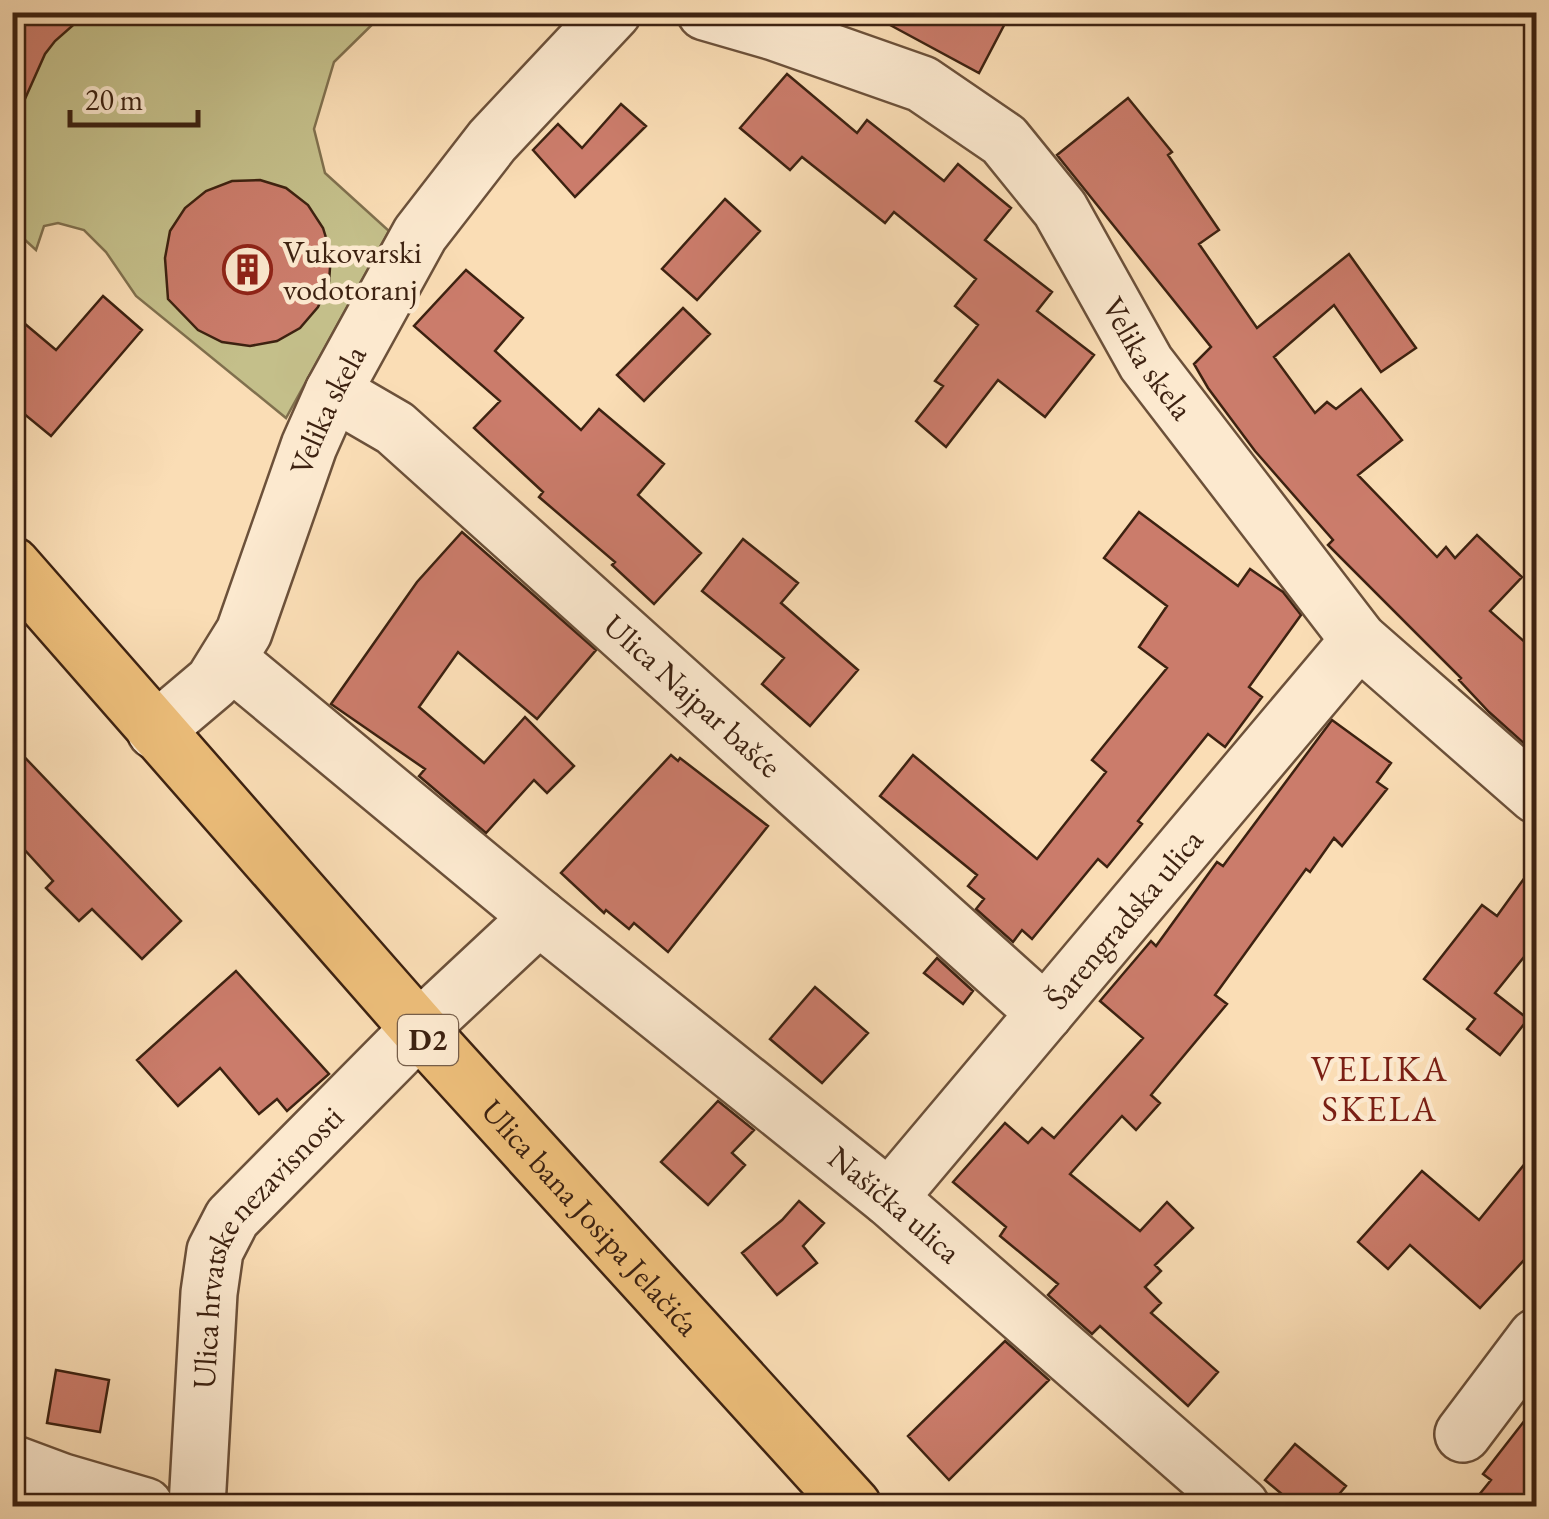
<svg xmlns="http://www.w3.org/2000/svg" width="1549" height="1519" font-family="'EB Garamond',serif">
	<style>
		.green { fill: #c4bf8a; stroke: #80704e; stroke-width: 2.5 }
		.building { fill: #cb7c6b; stroke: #3d2211; stroke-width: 2.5 }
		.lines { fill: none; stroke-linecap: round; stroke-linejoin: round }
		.minor-casing { stroke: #6c513a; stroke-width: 60 }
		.major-casing { stroke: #3d2211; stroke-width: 60 }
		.minor { stroke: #fce9cf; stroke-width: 55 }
		.major { stroke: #edbe7a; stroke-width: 55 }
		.labels { text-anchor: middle; stroke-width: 9; stroke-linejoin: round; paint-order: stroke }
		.shield { fill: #fce9cf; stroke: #765e4a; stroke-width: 2.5 }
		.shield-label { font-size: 30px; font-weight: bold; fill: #3d2211 }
		.poi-label { font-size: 32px; fill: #3d2211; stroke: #fce9cf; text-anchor: start }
		.street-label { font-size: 32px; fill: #3d2211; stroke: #fce9cf }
		.neighbourhood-label { font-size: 35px; letter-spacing: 2.5px; fill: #7a1f14; stroke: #fce9cf }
	</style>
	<rect width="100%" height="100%" fill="#faddb5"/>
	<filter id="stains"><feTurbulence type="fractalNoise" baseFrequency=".002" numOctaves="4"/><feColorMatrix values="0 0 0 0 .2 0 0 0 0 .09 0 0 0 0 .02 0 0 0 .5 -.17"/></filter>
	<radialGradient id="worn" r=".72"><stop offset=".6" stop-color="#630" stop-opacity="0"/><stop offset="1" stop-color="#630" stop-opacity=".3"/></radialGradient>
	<path class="green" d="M13 13H384L334 62 314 129 325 173 389 231 286 418 136 296 106 252 84 230 58 223 44 226 36 250 13 229Z"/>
	<path class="building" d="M12 12H88L55 41 45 54 12 128Z
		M866 12H1011L979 73Z
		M787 74 857 133 867 120 944 181 958 164 1011 208 985 240 1052 292 1037 311 1094 355 1045 417 998 380 946 447 916 421 943 386 935 381 978 325 955 306 976 279 894 212 885 223 802 157 790 170 740 128Z
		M1128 98 1172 152 1168 155 1219 230 1199 244 1257 328 1349 254 1416 348 1381 372 1334 305 1274 357 1315 413 1327 402 1336 409 1361 389 1402 440 1358 475 1437 557 1446 547 1455 558 1477 535 1522 577 1490 611 1536 652V754L1489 712 1459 680 1461 678 1328 545 1333 540 1255 451 1208 388 1194 364 1211 347 1057 155Z
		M621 104 646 126 575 197 533 150 558 124 582 148Z
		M260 180 286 188 308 205 323 228 331 254 329 282 318 307 300 328 277 341 250 346 222 342 198 330 168 299 165 258 170 231 185 208 206 191 232 181Z
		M725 199 760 231 697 300 662 269Z
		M466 270 523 318 495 351 581 430 599 409 664 464 638 495 701 553 654 604 612 565 615 562 539 497 543 492 474 428 500 401 414 326Z
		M103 296 142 330 51 436 12 404V313L56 350Z
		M683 308 710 334 644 401 617 375Z
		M1139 512 1238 586 1250 569 1283 592 1301 615 1249 687 1262 697 1225 747 1208 734 1138 821 1142 824 1107 867 1098 859 1032 939 1022 930 1013 942 976 909 984 899 968 886 977 875 880 796 913 755 1037 859 1106 772 1092 760 1167 668 1139 647 1167 606 1104 558Z
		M462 532 596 650 537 719 458 652 419 707 484 763 525 717 574 766 547 793 534 780 486 833 419 776 425 769 331 704 417 582Z
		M743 539 798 583 781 603 858 670 810 726 762 684 784 658 702 591Z
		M1332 720 1391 763 1377 782 1387 789 1342 846 1334 838 1310 872 1306 869 1215 995 1227 1004 1151 1095 1160 1103 1136 1130 1122 1116 1070 1174 1140 1231 1167 1202 1193 1228 1155 1265 1161 1271 1145 1287 1161 1303 1151 1313 1218 1372 1188 1406 1100 1326 1092 1334 1048 1295 1058 1284 1000 1236 1006 1227 953 1182 1005 1123 1028 1143 1042 1128 1054 1138 1143 1038 1100 1001 1151 941 1156 946 1217 862 1223 866Z
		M12 744 181 921 142 959 92 909 79 921 46 888 53 881 12 836Z
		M671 755 678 761 680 758 768 826 668 952 634 923 629 929 606 910 604 913 561 873Z
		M1536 862V942L1495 993 1528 1019 1500 1055 1467 1029 1475 1019 1424 979 1482 905 1497 916Z
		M937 958 973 991 963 1004 924 973Z
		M236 971 329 1074 287 1111 277 1099 259 1114 220 1068 178 1106 137 1060Z
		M815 987 868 1033 822 1083 770 1039Z
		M718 1101 754 1130 732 1153 745 1165 708 1205 661 1162Z
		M1536 1150V1247L1480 1308 1410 1245 1388 1269 1358 1242 1422 1171 1479 1220Z
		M799 1201 824 1223 803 1246 817 1263 777 1295 742 1253 782 1220Z
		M1005 1341 1049 1380 949 1480 908 1436Z
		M56 1370 109 1380 100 1432 47 1423Z
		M1536 1406V1506H1470L1491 1480 1483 1474Z
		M1295 1444 1346 1486 1329 1506H1296L1265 1480Z"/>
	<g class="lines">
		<defs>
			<g id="minor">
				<path id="s1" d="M705 12 774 32 922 84 1004 140 1060 209 1146 363 1359 640 1536 795"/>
				<path id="s2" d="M333 392 395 428 1045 1013"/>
				<path id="s3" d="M229 660 539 917 889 1198 1241 1506"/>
				<path id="s4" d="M155 731 213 682 244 632 309 446 333 392 420 234 492 141 613 12"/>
				<path id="s5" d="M889 1198 1359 640"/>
				<path d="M1463 1434 1536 1337"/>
				<path d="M12 1463 63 1482 145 1506"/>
				<path id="s6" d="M197 1506 209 1293 215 1251 232 1218 419 1029 539 917"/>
			</g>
			<g id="major">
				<path id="s7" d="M12 565 419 1029 853 1506"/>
			</g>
		</defs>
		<use href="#minor" class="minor-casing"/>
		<use href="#major" class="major-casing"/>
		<use href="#minor" class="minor"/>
		<use href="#major" class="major"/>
	</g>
	<defs>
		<symbol id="building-ring" viewBox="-11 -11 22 22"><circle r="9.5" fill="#fce9cf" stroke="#8f2418" stroke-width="1.5"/><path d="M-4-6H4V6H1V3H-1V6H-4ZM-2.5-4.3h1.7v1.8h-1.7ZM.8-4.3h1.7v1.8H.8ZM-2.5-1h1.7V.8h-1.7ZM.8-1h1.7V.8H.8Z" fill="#8f2418"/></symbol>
	</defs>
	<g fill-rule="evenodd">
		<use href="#building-ring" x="220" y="242" width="55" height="55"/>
	</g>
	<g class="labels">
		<rect class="shield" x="398" y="1015" width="60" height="50" rx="8"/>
		<g class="shield-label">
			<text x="428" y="1050">D2</text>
		</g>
		<g class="poi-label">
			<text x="283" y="263">Vukovarski<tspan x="283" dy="37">vodotoranj</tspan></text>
		</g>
		<g class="street-label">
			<text dy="11" stroke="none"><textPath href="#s1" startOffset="590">Velika skela</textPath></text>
			<text dy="11" stroke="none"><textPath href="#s4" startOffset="372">Velika skela</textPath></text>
			<text dy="11" stroke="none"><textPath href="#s2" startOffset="472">Ulica Najpar bašće</textPath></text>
			<text dy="11" stroke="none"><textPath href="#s5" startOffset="365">Šarengradska ulica</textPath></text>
			<text dy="11" stroke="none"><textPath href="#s3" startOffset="860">Našička ulica</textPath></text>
			<text dy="11" stroke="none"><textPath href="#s7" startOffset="872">Ulica bana Josipa Jelačića</textPath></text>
			<text dy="11" stroke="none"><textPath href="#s6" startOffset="280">Ulica hrvatske nezavisnosti</textPath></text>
		</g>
		<g class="neighbourhood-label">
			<text x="1380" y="1081">VELIKA<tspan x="1380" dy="40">SKELA</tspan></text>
		</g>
	</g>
	<rect width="1549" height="1519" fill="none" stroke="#faddb5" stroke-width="50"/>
	<rect x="15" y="15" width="1519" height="1489" fill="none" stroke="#3d2211" stroke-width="5"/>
	<rect x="25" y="25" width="1499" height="1469" fill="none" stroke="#3d2211" stroke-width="2.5"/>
	<path d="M70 110v15h128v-15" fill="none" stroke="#3d2211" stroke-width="5"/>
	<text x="85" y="110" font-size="30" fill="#3d2211" stroke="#fce9cf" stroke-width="8" paint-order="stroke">20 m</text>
	<rect width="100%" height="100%" filter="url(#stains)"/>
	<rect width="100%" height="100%" fill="url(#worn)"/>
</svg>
